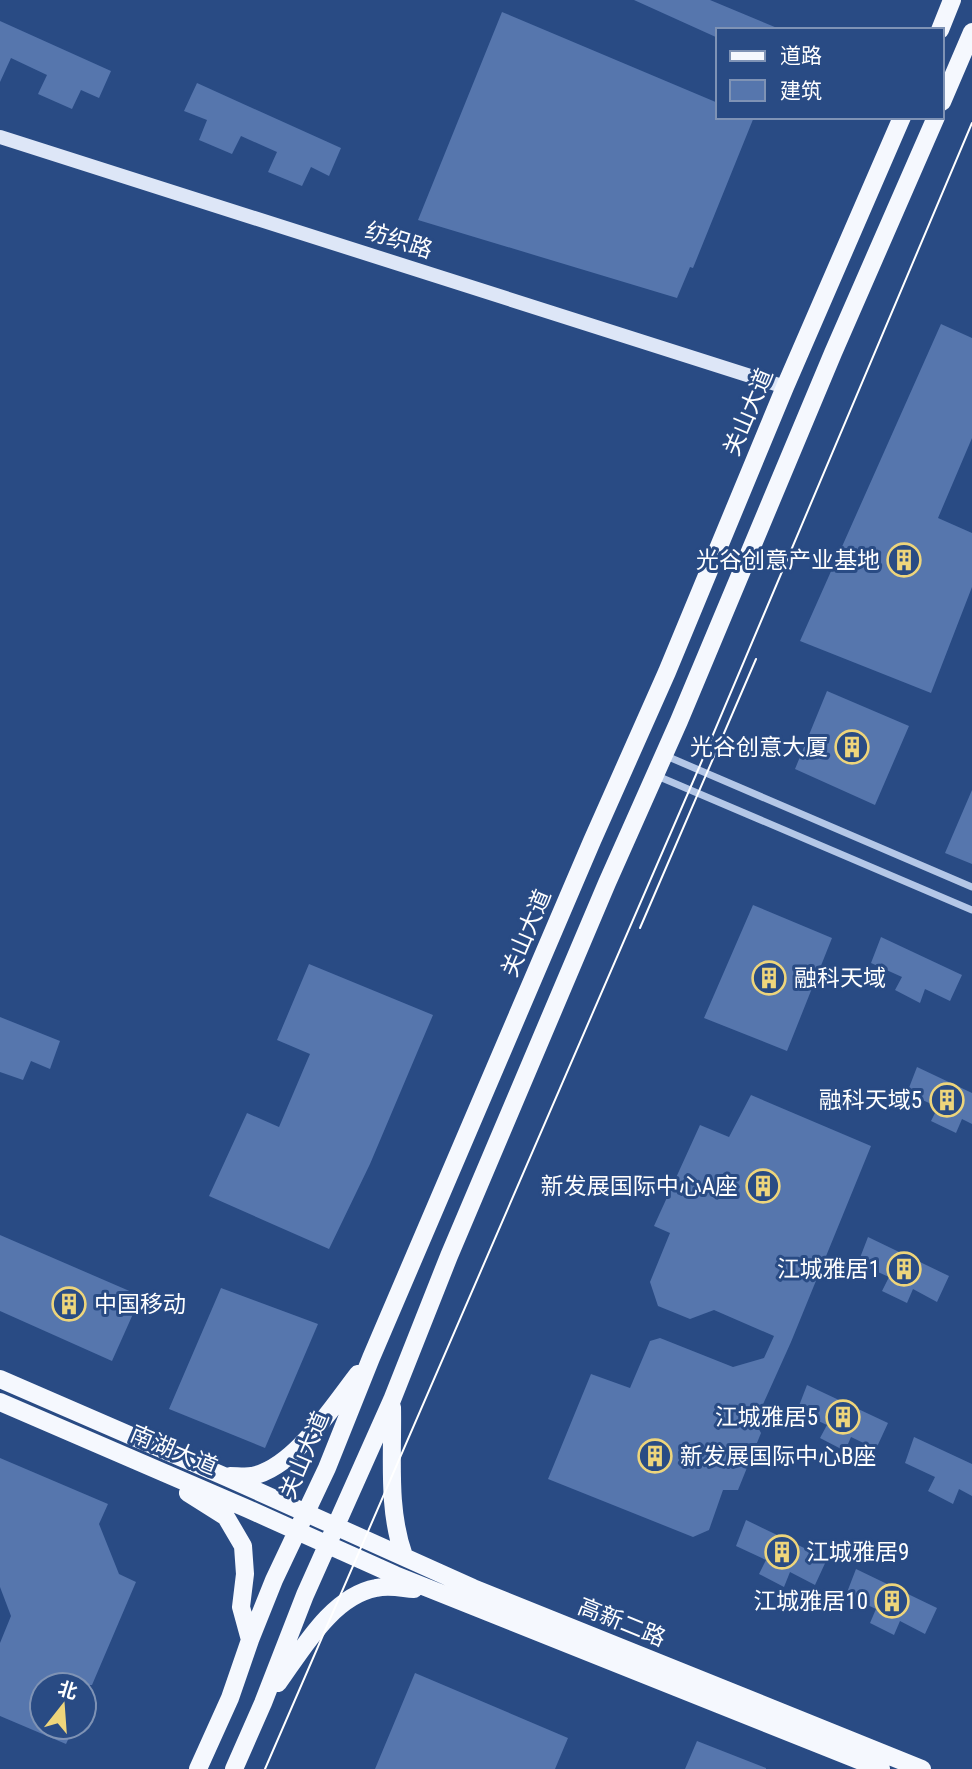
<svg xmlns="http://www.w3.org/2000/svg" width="972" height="1769" font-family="'Roboto Condensed','Noto Sans SC',sans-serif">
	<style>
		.building { fill: #5676ad }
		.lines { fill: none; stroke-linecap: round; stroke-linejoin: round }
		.street { stroke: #b4c7e7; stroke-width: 7 }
		.secondary { stroke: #dde6f7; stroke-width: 14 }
		.primary { stroke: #f5f8fe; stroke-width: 18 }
		.tram { stroke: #fff; stroke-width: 2 }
		.labels { text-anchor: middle; stroke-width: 6; stroke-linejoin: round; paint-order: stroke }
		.street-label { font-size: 23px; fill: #fff; stroke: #294b84 }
		.poi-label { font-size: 23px; fill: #fff; stroke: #294b84; text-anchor: end }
	</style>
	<rect width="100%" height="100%" fill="#294b84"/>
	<path class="building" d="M634 0H710L782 30H718V38Z
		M502 12 718 103V117H754L693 268 690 267 677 298 418 220Z
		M0 21 111 71 99 98 81 90 72 109 38 94 47 75 11 58 0 82Z
		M197 83 341 148 329 176 311 167 302 186 268 172 277 152 241 136 232 154 199 140 207 120 184 111Z
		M941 324 972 338V438L938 518 972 533V587L931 693 800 641Z
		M827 691 909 726 875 805 795 769Z
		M972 790V864L945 853Z
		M753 905 832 938 787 1051 704 1018Z
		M881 937 962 975 950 1001 925 989 920 1003 895 990 902 977 871 963Z
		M309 964 433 1015 370 1164 329 1249 209 1196 247 1113 279 1127 310 1054 277 1040Z
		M0 1017 60 1041 50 1069 31 1061 23 1080 0 1072Z
		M917 1067 972 1093V1124L962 1119 956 1133 931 1121 938 1107 907 1093Z
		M751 1095 871 1146 791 1342 755 1422 761 1433 738 1490H723L709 1530 693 1537 548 1479 591 1374 630 1388 650 1341 660 1338 733 1367 764 1358 774 1336 714 1310 690 1319 658 1306 650 1282 670 1233 654 1226 700 1125 729 1137Z
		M0 1235 141 1296 112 1361 0 1311Z
		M868 1237 949 1276 937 1302 913 1289 907 1303 882 1291 889 1277 858 1263Z
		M221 1288 318 1324 265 1448 169 1409Z
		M807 1385 888 1423 876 1449 851 1437 845 1451 820 1438 827 1425 797 1411Z
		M914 1437 972 1464V1496L959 1489 953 1504 928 1491 935 1477 905 1463Z
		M0 1458 108 1504 99 1524 119 1574 136 1582 92 1685H42V1727H74L66 1744 0 1716V1643L11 1616 0 1587Z
		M746 1520 827 1559 815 1585 790 1572 784 1587 759 1574 766 1560 736 1546Z
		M856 1569 937 1608 925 1634 900 1621 894 1635 870 1623 876 1609 846 1595Z
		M415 1673 568 1738 555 1769H375Z
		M697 1741 766 1768V1769H685Z"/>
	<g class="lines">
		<path class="street" d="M664 755 972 887
			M655 775 972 910"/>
		<path class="secondary" d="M0 137 785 387"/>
		<path class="primary" d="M940 30 952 0
			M942 102 972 32
			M0 1379 226 1477 473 1588 922 1769
			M0 1402 248 1509 395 1575 881 1769
			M392 1407C393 1456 387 1509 404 1556
			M230 1476C237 1476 245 1477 252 1476 294 1468 333 1406 358 1374
			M188 1493 226 1517 243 1546 245 1574 241 1607 250 1640
			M278 1683C302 1650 332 1596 376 1588 389 1585 401 1588 414 1589
			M198 1769 230 1698 250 1640 274 1580 327 1468 371 1358 592 841 667 672 785 387 902 117
			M234 1769 263 1703 305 1595 392 1400 449 1256 607 883 679 721 833 353 936 117"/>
		<path class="tram" d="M640 928 756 659
			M265 1769 698 770 972 123"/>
	</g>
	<defs>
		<symbol id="building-ring" viewBox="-11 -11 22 22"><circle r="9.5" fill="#294b84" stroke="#eed57b" stroke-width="1.5"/><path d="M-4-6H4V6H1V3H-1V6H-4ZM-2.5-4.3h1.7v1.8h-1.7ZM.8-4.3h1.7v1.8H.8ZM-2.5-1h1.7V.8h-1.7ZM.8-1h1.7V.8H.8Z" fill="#eed57b"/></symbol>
	</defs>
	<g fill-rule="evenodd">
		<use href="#building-ring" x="885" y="541" width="38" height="38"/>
		<use href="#building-ring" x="833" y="728" width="38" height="38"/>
		<use href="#building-ring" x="750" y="959" width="38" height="38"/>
		<use href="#building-ring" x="928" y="1081" width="38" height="38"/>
		<use href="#building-ring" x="744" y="1167" width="38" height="38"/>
		<use href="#building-ring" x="885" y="1250" width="38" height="38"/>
		<use href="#building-ring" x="50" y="1285" width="38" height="38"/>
		<use href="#building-ring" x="824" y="1398" width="38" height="38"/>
		<use href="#building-ring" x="636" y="1437" width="38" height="38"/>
		<use href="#building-ring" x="763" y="1533" width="38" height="38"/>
		<use href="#building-ring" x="873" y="1582" width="38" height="38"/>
	</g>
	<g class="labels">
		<g class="street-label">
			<text transform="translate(399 240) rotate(18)" y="8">纺织路</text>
			<text transform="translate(748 412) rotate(-67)" y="8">关山大道</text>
			<text transform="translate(526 933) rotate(-67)" y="8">关山大道</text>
			<text transform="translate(174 1450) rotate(23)" y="8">南湖大道</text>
			<text transform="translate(304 1455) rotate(-67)" y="8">关山大道</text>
			<text transform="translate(622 1622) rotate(22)" y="8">高新二路</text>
		</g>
		<g class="poi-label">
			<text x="880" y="568">光谷创意产业基地</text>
			<text x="828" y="755">光谷创意大厦</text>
			<text x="794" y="986" text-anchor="start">融科天域</text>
			<text x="922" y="1108">融科天域5</text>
			<text x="738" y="1194">新发展国际中心A座</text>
			<text x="880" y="1277">江城雅居1</text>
			<text x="94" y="1312" text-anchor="start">中国移动</text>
			<text x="818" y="1425">江城雅居5</text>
			<text x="680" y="1464" text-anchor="start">新发展国际中心B座</text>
			<text x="806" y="1560" text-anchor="start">江城雅居9</text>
			<text x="868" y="1609">江城雅居10</text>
		</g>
	</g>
	<rect x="716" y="28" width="228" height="91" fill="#294b84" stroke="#7f93b5" stroke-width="2"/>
	<rect x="730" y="51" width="35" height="10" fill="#f5f8fe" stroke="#7f93b5" stroke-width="2"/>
	<text x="780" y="63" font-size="21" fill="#ffffff">道路</text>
	<rect x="730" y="80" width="35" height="21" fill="#5676ad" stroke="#7f93b5" stroke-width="2"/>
	<text x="780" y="98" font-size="21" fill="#ffffff">建筑</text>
	<g transform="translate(63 1706) rotate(17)"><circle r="33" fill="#294b84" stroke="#7f93b5" stroke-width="2"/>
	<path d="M0-5L12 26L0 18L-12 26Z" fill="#eed57b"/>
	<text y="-10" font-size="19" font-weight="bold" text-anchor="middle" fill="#ffffff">北</text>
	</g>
</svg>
